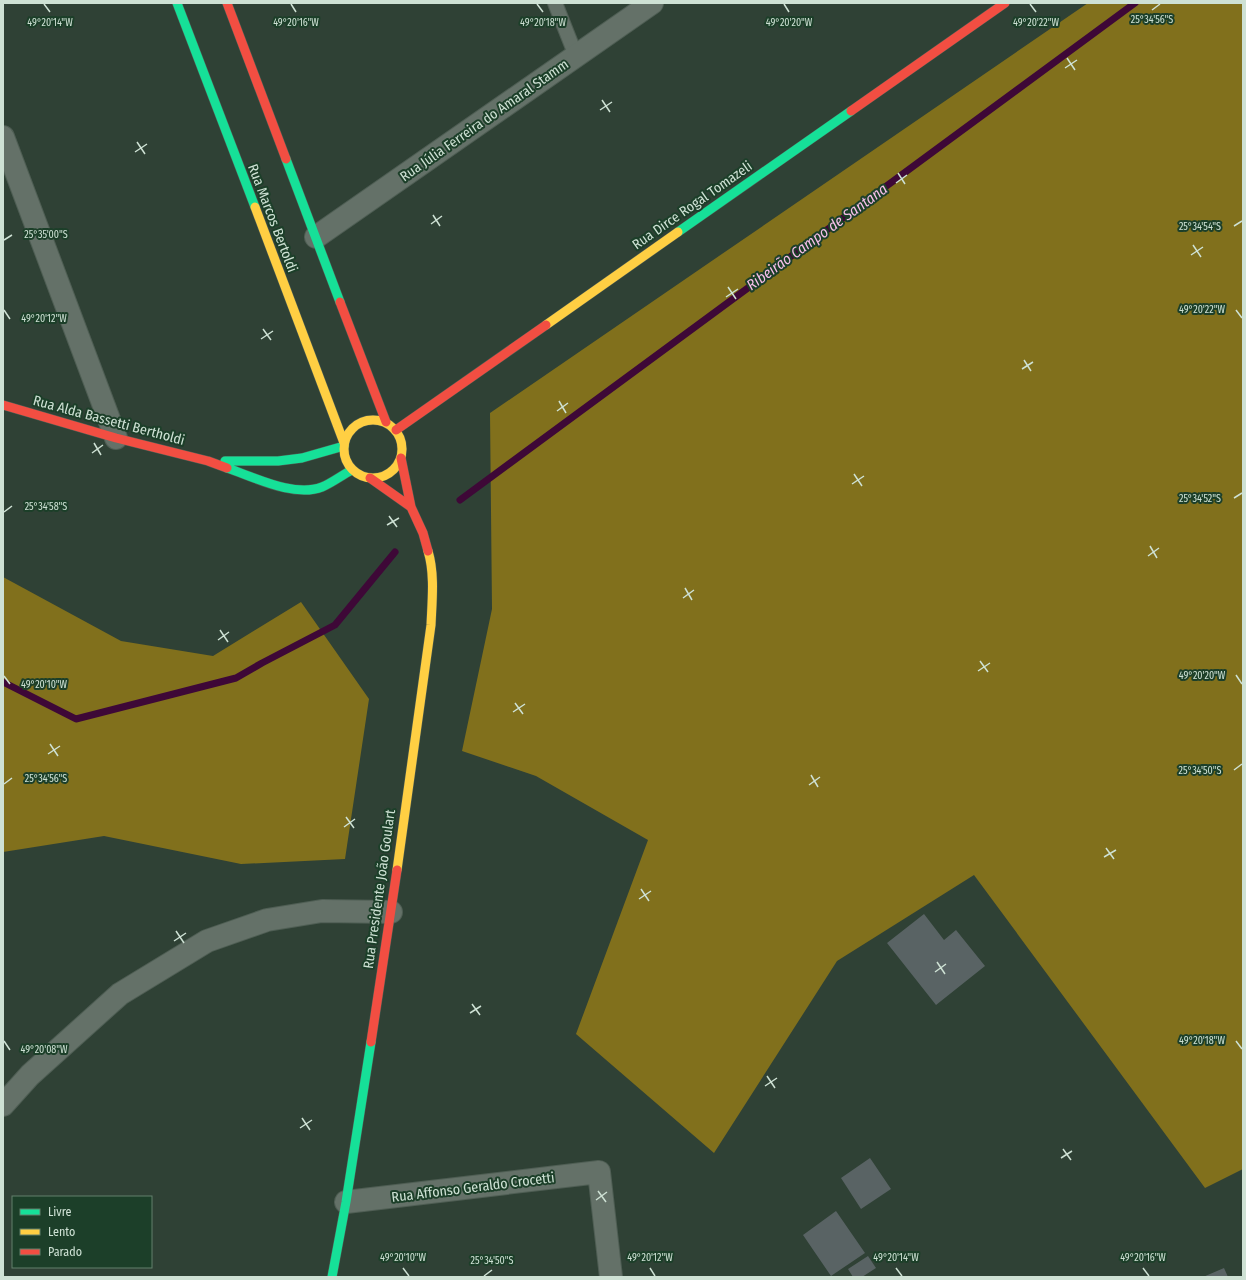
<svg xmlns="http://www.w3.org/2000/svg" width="1246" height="1280" font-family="'Fira Sans Condensed',sans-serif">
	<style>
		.forest { fill: #81701c }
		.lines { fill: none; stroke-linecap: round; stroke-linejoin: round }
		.stream { stroke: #3e0837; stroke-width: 7 }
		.building { fill: #596364 }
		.lane-casing { stroke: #4f5e54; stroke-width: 16 }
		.street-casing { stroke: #4f5e54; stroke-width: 24 }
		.fast-casing { stroke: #4f5e54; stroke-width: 10 }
		.slow-casing { stroke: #4f5e54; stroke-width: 10 }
		.jam-casing { stroke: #4f5e54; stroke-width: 10 }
		.lane { stroke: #647168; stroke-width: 14 }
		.street { stroke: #647168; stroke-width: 22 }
		.fast { stroke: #16e098; stroke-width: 9 }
		.slow { stroke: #ffcf43; stroke-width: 9 }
		.jam { stroke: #f24e42; stroke-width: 9 }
		.ticks { fill: none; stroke: #cee1d4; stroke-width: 1.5 }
		.labels { text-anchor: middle; stroke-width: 4; stroke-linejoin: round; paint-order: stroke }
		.street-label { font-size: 14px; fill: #cee1d4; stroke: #1c3f29 }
		.water-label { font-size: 15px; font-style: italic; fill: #f7bfea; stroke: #1c3f29 }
		.ticks-label { font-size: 10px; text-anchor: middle; fill: #cee1d4; stroke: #1c3f29; stroke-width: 4; stroke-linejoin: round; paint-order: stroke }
	</style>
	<rect width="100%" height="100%" fill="#2f4135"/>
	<path class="forest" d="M1088 3H1243V1169L1205 1188 974 875 837 961 714 1153 576 1034 648 840 536 776 462 751 492 609 490 413Z
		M3 577 121 641 213 656 301 602 369 699 345 859 241 864 104 836 3 852Z"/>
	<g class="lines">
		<path class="stream" d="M460 500 1135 3
			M3 682 76 719 236 678 262 663 335 625 395 552"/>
	</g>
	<path class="building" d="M924 914 944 940 956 930 985 966 936 1005 887 943Z
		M870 1158 891 1189 861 1209 841 1178Z
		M836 1211 865 1253 831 1276 803 1235Z
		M868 1256 876 1268 862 1277H853L848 1269Z
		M1224 1268 1228 1277H1203Z"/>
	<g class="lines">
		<defs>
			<path id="lane" d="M555 3 576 56"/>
			<path id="street" d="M3 137 116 438
				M316 237 652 3
				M3 1105 30 1075 120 994 207 941 267 920 322 911 391 912
				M346 1202 599 1172 611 1277"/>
			<path id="fast" d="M177 3 255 207
				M286 159 340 302
				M678 232 851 111
				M225 461H278L302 458 344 446
				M227 468C254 477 294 498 322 487 332 483 342 475 352 470
				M332 1277 346 1202 371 1042"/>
			<path id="slow" d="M255 207 344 443
				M546 325 678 232
				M344 449a29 29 0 1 1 58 0a29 29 0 1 1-58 0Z
				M397 870 431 625C432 601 435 574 428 551"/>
			<path id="jam" d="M227 3 286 159
				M851 111 1005 3
				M340 302 386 422
				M3 405 116 438 208 461 227 468
				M396 430 546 325
				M401 458 411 507 423 533 428 551
				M370 478 411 507
				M371 1042 397 870"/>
		</defs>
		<use href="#lane" class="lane-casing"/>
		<use href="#street" class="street-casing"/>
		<use href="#fast" class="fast-casing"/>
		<use href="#slow" class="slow-casing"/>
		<use href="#jam" class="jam-casing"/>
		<use href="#lane" class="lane"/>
		<use href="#street" class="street"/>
		<use href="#fast" class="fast"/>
		<use href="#slow" class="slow"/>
		<use href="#jam" class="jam"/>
	</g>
	<path class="ticks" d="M44 4 50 12M291 4 296 12M537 4 543 12M784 4 789 12M1030 4 1036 12M1152 10 1160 4M1067 58 1075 70M1065 68 1077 60M602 100 610 112M600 110 612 102M137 142 145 154M135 152 147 144M898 173 905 184M896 183 907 175M433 215 440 226M431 224 442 216M1234 226 1242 221M4 240 12 235M1193 245 1201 257M1191 255 1203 247M728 287 736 299M726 297 738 289M4 310 10 319M1236 310 1242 318M263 329 271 340M261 339 273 331M1024 360 1031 371M1022 369 1033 362M559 401 566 413M557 411 568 403M94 443 101 455M92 453 103 445M854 474 862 486M852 484 864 476M1234 498 1242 493M4 512 12 506M389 516 397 527M387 525 399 518M1150 546 1157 558M1148 556 1159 548M685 588 692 600M683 598 694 590M220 630 228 642M218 640 229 632M980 661 988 672M978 671 990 663M1236 675 1242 684M4 676 10 684M515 703 523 714M513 712 525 704M50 744 58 756M48 754 60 746M1234 770 1242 764M811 775 818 787M4 784 12 778M809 785 820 777M346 817 354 828M344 827 355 819M1106 848 1114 859M1104 857 1116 850M641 889 649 901M639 899 651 891M176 931 184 943M174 941 186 933M937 962 945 974M935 972 946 964M472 1004 480 1015M470 1013 481 1006M4 1041 10 1050M1236 1041 1242 1049M767 1076 775 1088M765 1086 777 1078M302 1118 310 1130M300 1128 312 1120M1063 1149 1071 1160M1061 1158 1072 1151M598 1191 606 1202M596 1200 607 1192M403 1268 409 1276M650 1268 655 1276M896 1268 902 1276M1143 1268 1149 1276M484 1276 492 1270"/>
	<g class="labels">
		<g class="street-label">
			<text transform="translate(484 120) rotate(-35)" y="5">Rua Júlia Ferreira do Amaral Stamm</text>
			<text transform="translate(692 205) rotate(-35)" y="5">Rua Dirce Rogal Tomazeli</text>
			<text transform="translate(273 218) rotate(69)" y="5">Rua Marcos Bertoldi</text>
			<text transform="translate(109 420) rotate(15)" y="5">Rua Alda Bassetti Bertholdi</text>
			<text transform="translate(379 889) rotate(-82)" y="5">Rua Presidente João Goulart</text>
			<text transform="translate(473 1187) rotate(-7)" y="5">Rua Affonso Geraldo Crocetti</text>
		</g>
		<g class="water-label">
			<text transform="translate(817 237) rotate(-36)" y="5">Ribeirão Campo de Santana</text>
		</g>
	</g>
	<g class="ticks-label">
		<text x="1152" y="23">25°34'56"S</text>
		<text x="50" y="26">49°20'14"W</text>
		<text x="296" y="26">49°20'16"W</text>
		<text x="789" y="26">49°20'20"W</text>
		<text x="543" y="26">49°20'18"W</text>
		<text x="1036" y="26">49°20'22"W</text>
		<text x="1200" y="230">25°34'54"S</text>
		<text x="46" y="238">25°35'00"S</text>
		<text x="1202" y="313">49°20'22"W</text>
		<text x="44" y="322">49°20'12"W</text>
		<text x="1200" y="502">25°34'52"S</text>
		<text x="46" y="510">25°34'58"S</text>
		<text x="1202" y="679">49°20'20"W</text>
		<text x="44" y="688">49°20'10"W</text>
		<text x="1200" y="774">25°34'50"S</text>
		<text x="46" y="782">25°34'56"S</text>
		<text x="1202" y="1044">49°20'18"W</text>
		<text x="44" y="1053">49°20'08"W</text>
		<text x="403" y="1261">49°20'10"W</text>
		<text x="650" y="1261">49°20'12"W</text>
		<text x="896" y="1261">49°20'14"W</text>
		<text x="1143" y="1261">49°20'16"W</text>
		<text x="492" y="1264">25°34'50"S</text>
	</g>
	<rect width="1246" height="1280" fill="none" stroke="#cee1d4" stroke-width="8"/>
	<rect x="12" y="1196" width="140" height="72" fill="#1c3f29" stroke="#63806d"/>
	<rect x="20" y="1209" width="20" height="6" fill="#16e098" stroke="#63806d"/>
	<text x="48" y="1216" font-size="12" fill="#cee1d4">Livre</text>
	<rect x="20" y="1229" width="20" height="6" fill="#ffcf43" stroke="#63806d"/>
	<text x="48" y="1236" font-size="12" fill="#cee1d4">Lento</text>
	<rect x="20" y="1249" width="20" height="6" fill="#f24e42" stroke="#63806d"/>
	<text x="48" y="1256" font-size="12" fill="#cee1d4">Parado</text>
</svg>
